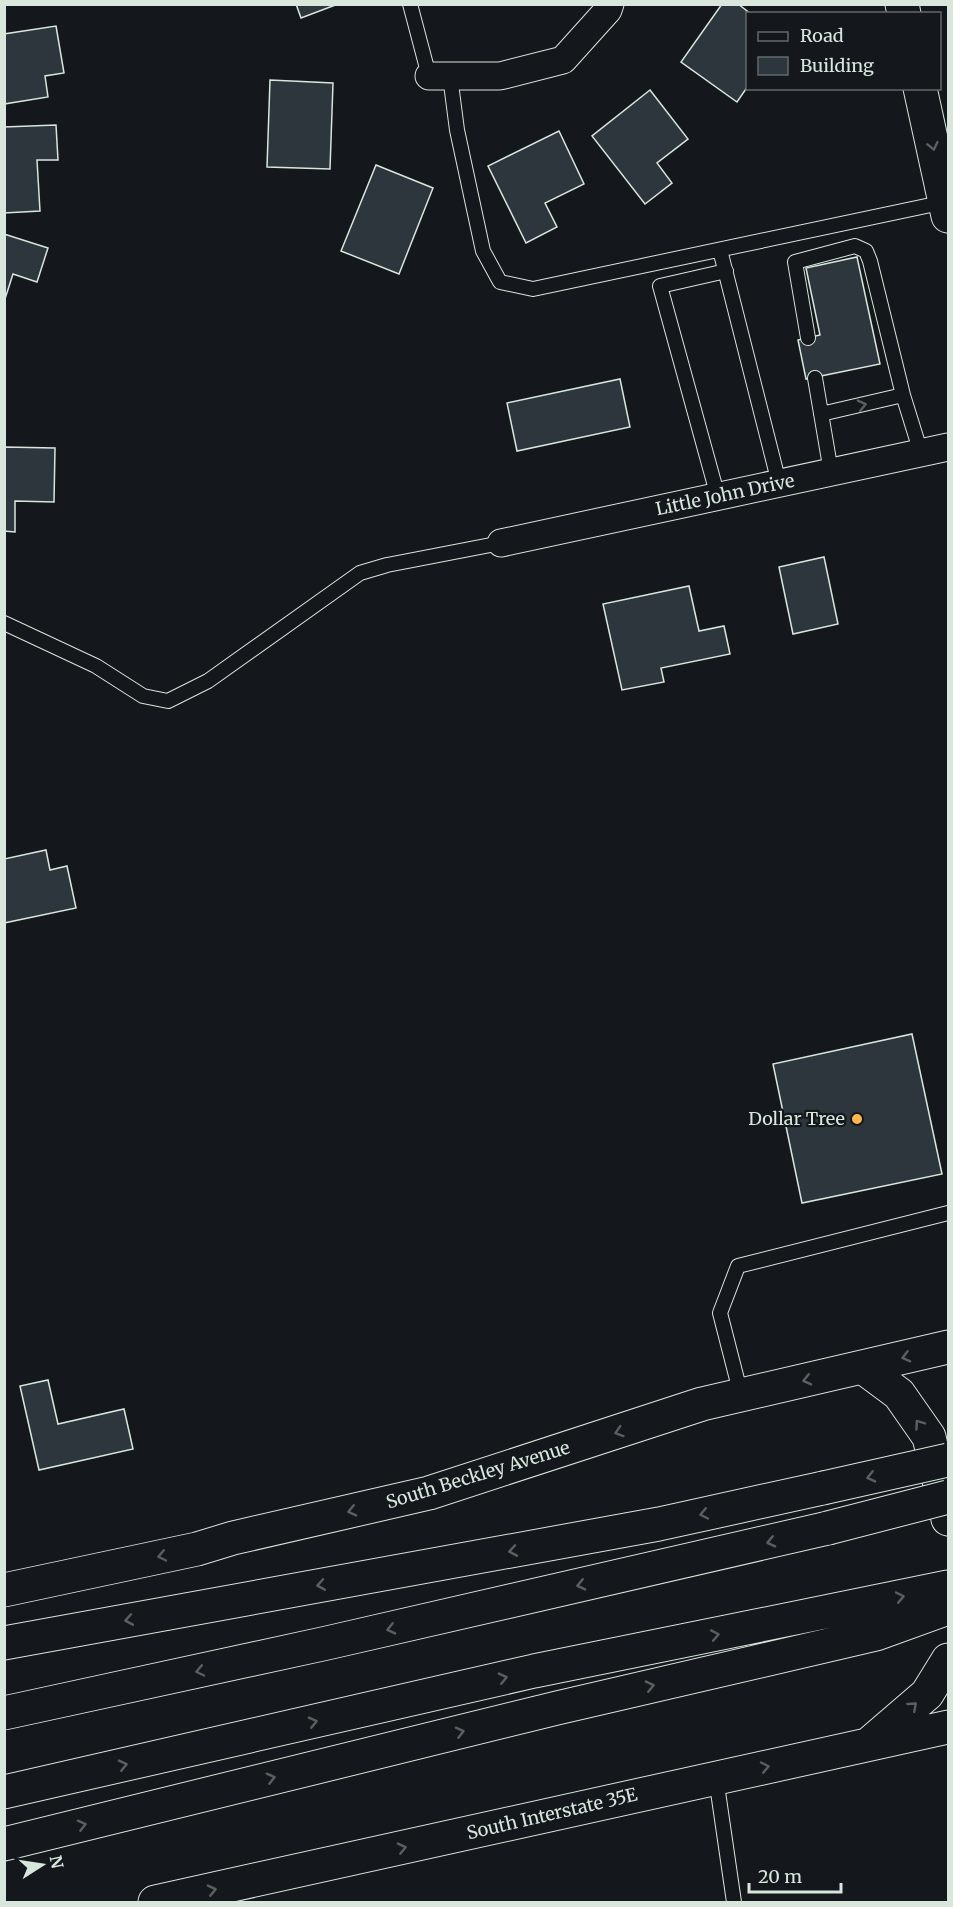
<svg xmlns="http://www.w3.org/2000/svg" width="953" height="1907" font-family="Merriweather,serif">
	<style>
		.building { fill: #2c363c; stroke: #d8e6dc; stroke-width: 1.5 }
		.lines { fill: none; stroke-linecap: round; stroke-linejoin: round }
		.service-casing { stroke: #d8e6dc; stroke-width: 16 }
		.minor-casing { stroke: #d8e6dc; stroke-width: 29 }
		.secondary-casing { stroke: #d8e6dc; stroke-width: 35 }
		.primary-casing { stroke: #d8e6dc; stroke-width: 35 }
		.motorway-casing { stroke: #d8e6dc; stroke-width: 35 }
		.service { stroke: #14181c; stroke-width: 14 }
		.minor { stroke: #14181c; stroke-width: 27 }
		.secondary { stroke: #14181c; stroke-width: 33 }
		.primary { stroke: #14181c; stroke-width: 33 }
		.motorway { stroke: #14181c; stroke-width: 33 }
		.motorway-bridge-casing { stroke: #d8e6dc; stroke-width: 35; stroke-linecap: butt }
		.motorway-bridge { stroke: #14181c; stroke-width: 33 }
		.oneway { stroke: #59605f }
		.poi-dot { fill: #ffb74d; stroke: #14181c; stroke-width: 2 }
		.labels { text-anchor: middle; stroke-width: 4.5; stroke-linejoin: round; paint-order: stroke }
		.street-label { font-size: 18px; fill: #d8e6dc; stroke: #14181c }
		.poi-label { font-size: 18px; fill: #d8e6dc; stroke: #14181c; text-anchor: end }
	</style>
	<rect width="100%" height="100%" fill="#14181c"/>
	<path class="building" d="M296 4H338L301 18Z
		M722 4H738L751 14H748V86L737 102 681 62Z
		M56 26 64 73 45 76 48 97 4 104V34Z
		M270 80 333 83 330 169 267 167Z
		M650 90 688 139 657 163 672 183 645 204 592 136Z
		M56 125 58 160H37L40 211 4 213V127Z
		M559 131 584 184 545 203 557 227 526 243 488 166Z
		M376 165 433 188 399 274 341 251Z
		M4 234 48 248 37 282 13 274 4 302Z
		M857 257 880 364 806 379 798 340 820 335 806 268Z
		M620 379 630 427 517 451 507 403Z
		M4 447 55 448 54 502 15 501V532L4 531Z
		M824 557 838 624 793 634 779 567Z
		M689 586 699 631 724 626 730 654 661 668 664 682 622 690 603 604Z
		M46 850 50 870 67 866 76 908 4 923V859Z
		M912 1034 942 1174 802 1203 773 1064Z
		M48 1380 58 1424 124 1409 133 1449 39 1470 20 1386Z"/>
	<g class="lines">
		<defs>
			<path id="service" d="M410 4 429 76
				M450 76 457 130 483 251 500 282 533 289 945 202
				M720 250 779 483
				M808 338 795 262 855 246 866 251 870 261 903 395 921 453
				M815 378 831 472
				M821 414 903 395
				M718 497 660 286 726 271
				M4 623 96 666 143 696 168 701 208 681 360 573 387 565 501 543
				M741 1395 720 1313 738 1266 948 1213
				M716 1778 734 1902"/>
			<path id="minor" d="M429 76H500L563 60 608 10 610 4
				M501 543 948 447"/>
			<path id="secondary" d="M864 1368 899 1394 929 1437 948 1519
				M4 1590 197 1549 233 1538 429 1493 702 1404 948 1347
				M870 1743 927 1694 948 1660
				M155 1902 948 1727"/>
			<path id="primary" d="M902 4 904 14
				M920 88 948 216"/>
			<path id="motorway" d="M4 1643 659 1524 823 1488
				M4 1713 327 1643 828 1528
				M4 1792 534 1671 948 1587
				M4 1844 557 1708 876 1634 948 1608"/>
		</defs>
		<use href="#service" class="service-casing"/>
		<use href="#minor" class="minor-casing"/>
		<use href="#secondary" class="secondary-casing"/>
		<use href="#primary" class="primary-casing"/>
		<use href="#motorway" class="motorway-casing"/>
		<use href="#service" class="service"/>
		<use href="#minor" class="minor"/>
		<use href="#secondary" class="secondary"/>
		<use href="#primary" class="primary"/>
		<use href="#motorway" class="motorway"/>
		<defs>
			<path id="motorway-bridge" d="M823 1488 948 1460
				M828 1528 948 1497"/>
		</defs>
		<use href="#motorway-bridge" class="motorway-bridge-casing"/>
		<use href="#motorway-bridge" class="motorway-bridge"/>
	</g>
	<defs><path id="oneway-chevron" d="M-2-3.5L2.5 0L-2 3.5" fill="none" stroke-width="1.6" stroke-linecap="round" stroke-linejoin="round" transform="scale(1.5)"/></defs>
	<g class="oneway">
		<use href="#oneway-chevron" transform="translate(933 146) rotate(78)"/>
		<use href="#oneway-chevron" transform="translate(862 405) rotate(-13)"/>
		<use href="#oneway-chevron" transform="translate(906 1357) rotate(166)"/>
		<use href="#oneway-chevron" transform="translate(807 1380) rotate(167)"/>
		<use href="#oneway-chevron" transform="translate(919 1424) rotate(-125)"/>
		<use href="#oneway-chevron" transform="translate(619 1432) rotate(162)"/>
		<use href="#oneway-chevron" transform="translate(871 1477) rotate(167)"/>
		<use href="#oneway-chevron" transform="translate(352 1511) rotate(167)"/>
		<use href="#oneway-chevron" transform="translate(704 1514) rotate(168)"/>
		<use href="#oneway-chevron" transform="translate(771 1542) rotate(167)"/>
		<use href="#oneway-chevron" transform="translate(513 1551) rotate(170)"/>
		<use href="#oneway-chevron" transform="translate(162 1556) rotate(168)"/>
		<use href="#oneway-chevron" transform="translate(321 1585) rotate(170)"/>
		<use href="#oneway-chevron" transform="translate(581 1585) rotate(167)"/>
		<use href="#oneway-chevron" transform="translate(900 1597) rotate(-12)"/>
		<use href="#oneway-chevron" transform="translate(129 1620) rotate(170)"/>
		<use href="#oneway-chevron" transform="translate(391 1629) rotate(167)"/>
		<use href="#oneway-chevron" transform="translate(715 1635) rotate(-11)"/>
		<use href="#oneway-chevron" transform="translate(200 1671) rotate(168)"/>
		<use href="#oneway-chevron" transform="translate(503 1678) rotate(-13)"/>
		<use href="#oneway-chevron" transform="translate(650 1686) rotate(-13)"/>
		<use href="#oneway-chevron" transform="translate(913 1706) rotate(-41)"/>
		<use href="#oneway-chevron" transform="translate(313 1722) rotate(-13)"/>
		<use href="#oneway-chevron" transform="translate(460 1732) rotate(-14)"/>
		<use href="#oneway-chevron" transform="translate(123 1765) rotate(-13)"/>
		<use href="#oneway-chevron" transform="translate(765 1767) rotate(-12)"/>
		<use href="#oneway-chevron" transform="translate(271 1778) rotate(-14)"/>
		<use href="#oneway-chevron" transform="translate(82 1825) rotate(-14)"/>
		<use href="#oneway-chevron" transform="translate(402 1848) rotate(-13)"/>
		<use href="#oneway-chevron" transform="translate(212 1890) rotate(-13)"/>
	</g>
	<circle class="poi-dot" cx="857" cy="1119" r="6"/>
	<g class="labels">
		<g class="street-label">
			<text transform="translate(725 495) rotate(-12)" y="6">Little John Drive</text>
			<text transform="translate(478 1475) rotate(-17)" y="6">South Beckley Avenue</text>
			<text transform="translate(552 1814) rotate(-13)" y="6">South Interstate 35E</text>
		</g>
		<g class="poi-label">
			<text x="845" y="1125">Dollar Tree</text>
		</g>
	</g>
	<rect width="953" height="1907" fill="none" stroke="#d8e6dc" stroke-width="12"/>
	<rect x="746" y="12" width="195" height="78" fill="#14181c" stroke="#626a69" stroke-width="1.5"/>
	<rect x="758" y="32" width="30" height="9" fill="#14181c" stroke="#626a69" stroke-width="1.5"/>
	<text x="800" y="42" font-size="18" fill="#d8e6dc">Road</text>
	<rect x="758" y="57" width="30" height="18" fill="#2c363c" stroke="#626a69" stroke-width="1.5"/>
	<text x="800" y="72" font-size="18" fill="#d8e6dc">Building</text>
	<g transform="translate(42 1865) rotate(78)" stroke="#14181c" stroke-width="4.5" paint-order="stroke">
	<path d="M0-4.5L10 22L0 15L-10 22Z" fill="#d8e6dc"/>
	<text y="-9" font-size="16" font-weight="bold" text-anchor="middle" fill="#d8e6dc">N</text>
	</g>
	<path d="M749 1883v9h92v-9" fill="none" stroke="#d8e6dc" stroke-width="3"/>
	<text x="758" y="1883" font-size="18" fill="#d8e6dc" stroke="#14181c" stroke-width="4.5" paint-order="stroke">20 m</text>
</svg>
